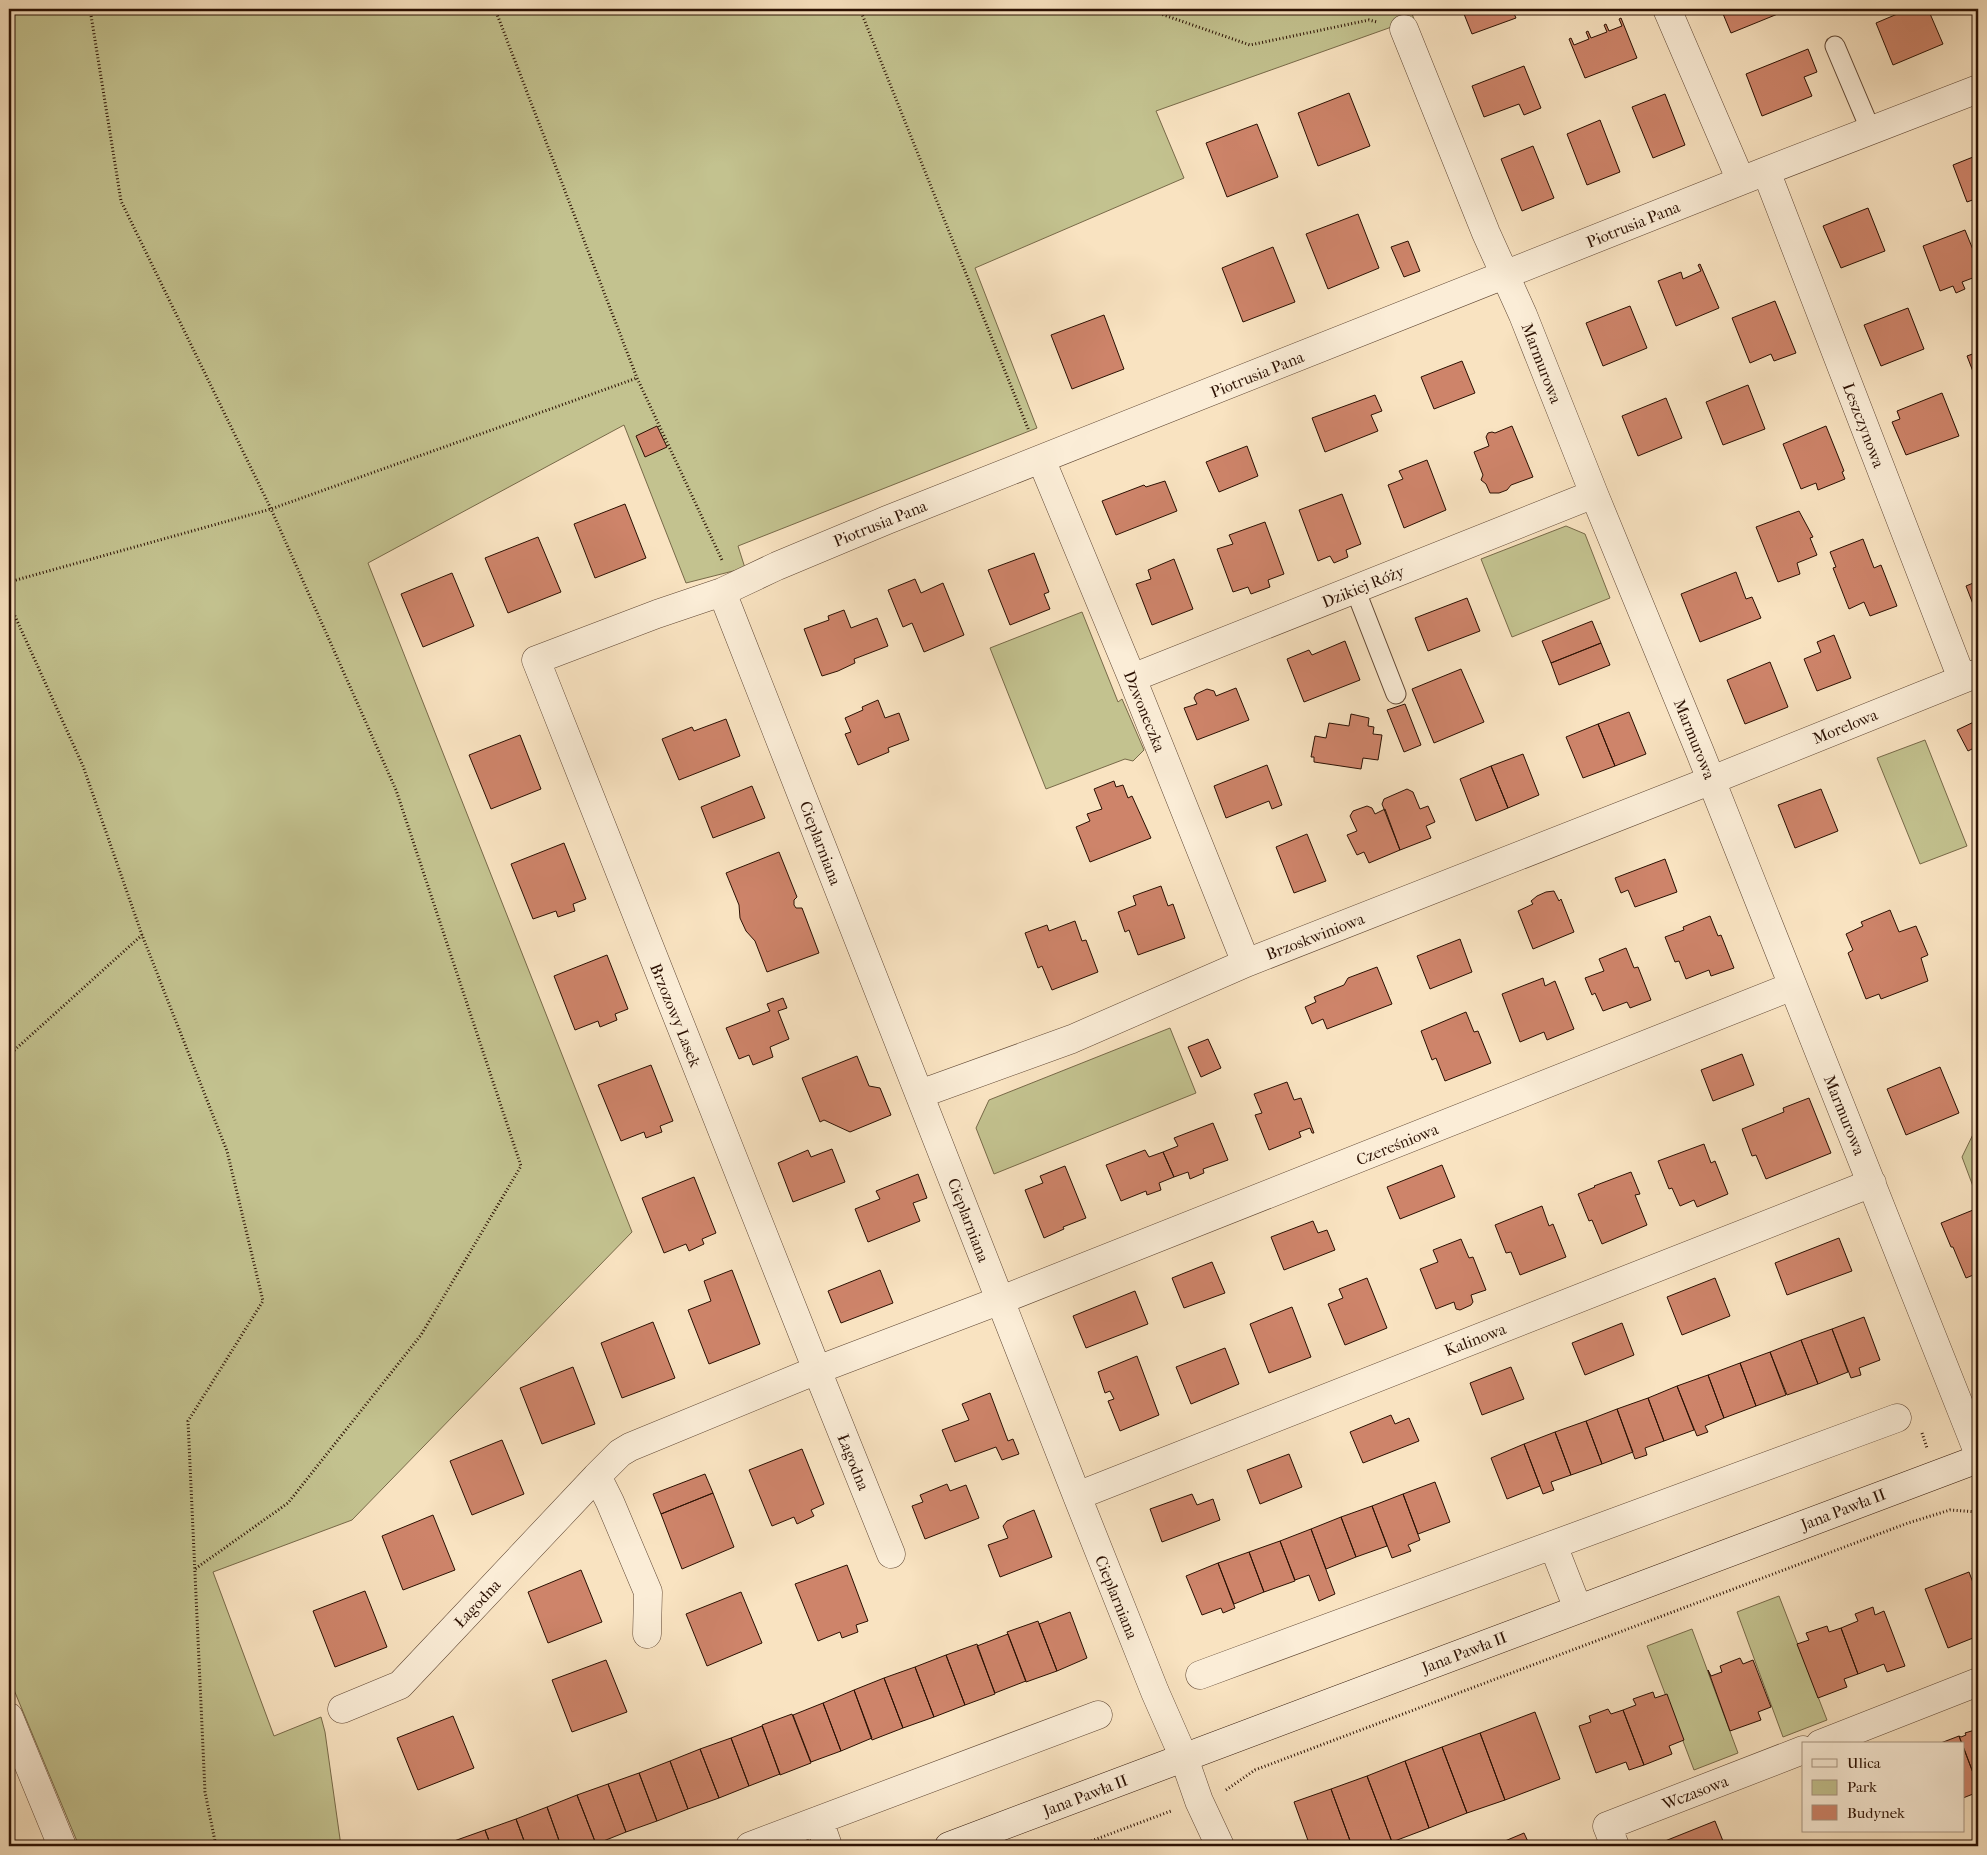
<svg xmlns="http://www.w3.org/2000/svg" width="1987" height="1855" font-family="'IM FELL French Canon',serif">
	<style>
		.green { fill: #c3c28f; stroke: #776948 }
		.building { fill: #ce846a; stroke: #2b1002 }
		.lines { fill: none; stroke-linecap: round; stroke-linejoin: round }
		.lane-casing { stroke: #5e4532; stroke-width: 21 }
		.street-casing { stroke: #5e4532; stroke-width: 29 }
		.secondary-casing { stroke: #2b1002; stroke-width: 29 }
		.path { stroke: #2b1002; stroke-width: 3; stroke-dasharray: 1 2.5; stroke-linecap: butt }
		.lane { stroke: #fbedd7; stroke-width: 19 }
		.street { stroke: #fbedd7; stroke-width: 28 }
		.secondary { stroke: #fbedd7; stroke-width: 28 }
		.labels { text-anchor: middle; stroke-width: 4; stroke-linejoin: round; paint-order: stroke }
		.street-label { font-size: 16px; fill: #2b1002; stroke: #fbedd7 }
	</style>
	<rect width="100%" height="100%" fill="#f9e3c1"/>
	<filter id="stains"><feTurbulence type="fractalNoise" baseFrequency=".004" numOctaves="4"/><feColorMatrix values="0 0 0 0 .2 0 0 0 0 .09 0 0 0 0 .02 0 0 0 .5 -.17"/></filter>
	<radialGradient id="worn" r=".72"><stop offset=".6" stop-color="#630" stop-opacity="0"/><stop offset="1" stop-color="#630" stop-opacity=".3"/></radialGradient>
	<path class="green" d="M9 9H1410L1414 19 1156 111 1184 178 975 268 1037 428 738 546 745 568 686 583 624 425 368 563 632 1232 352 1520 213 1572 274 1736 321 1717 325 1732 341 1846H79L9 1678Z
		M1566 526 1585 534 1610 598 1512 637 1481 559Z
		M1082 612 1118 702 1122 699 1144 750 1133 761 1125 759 1046 789 990 648Z
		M1925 740 1967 846 1920 864 1877 758Z
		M1170 1028 1196 1093 994 1174 976 1128 989 1100Z
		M1978 1124V1189H1974L1962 1157Z
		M1779 1596 1827 1720 1783 1737 1737 1612Z
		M1692 1629 1738 1753 1694 1770 1647 1646Z"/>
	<path class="building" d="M1462 9H1512L1516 18 1472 34Z
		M1721 9H1790L1731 33Z
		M1909 9H1928L1943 44 1893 65 1876 23Z
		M1621 18 1637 58 1585 78 1569 39 1571 38 1574 45 1589 39 1586 32 1588 31 1591 38 1607 32 1604 25 1606 24 1609 31 1622 26 1619 19Z
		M1808 49 1817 72 1804 77 1812 96 1762 116 1746 74Z
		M1524 66 1541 108 1524 115 1519 104 1484 117 1472 86Z
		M1349 93 1370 146 1318 166 1298 113Z
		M1665 94 1685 145 1653 158 1632 107Z
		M1600 120 1620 172 1587 185 1567 134Z
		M1257 124 1278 177 1227 197 1206 143Z
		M1533 146 1554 198 1522 211 1501 159Z
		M1978 155V198L1967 202 1953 165Z
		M1868 208 1885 251 1841 268 1823 226Z
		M1358 214 1379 268 1328 289 1306 234Z
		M1965 230 1978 262V276L1962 282 1965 289 1956 293 1953 286 1940 291 1923 246Z
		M1408 241 1420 271 1404 277 1391 247Z
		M1273 247 1295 302 1243 322 1222 268Z
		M1700 264 1719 308 1676 326 1658 281 1681 272 1683 279 1701 271 1698 265Z
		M1775 301 1796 353 1774 361 1771 354 1750 363 1732 318Z
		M1630 306 1647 348 1603 366 1586 323Z
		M1908 308 1924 349 1881 366 1864 325Z
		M1104 315 1124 369 1072 389 1051 335Z
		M1978 352V398L1973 383 1977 382 1967 356Z
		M1462 361 1475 393 1434 409 1421 377Z
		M1748 385 1765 429 1723 445 1706 402Z
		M1942 393 1959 436 1906 455 1892 422 1900 419 1897 411Z
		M1375 395 1382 411 1371 415 1378 431 1325 452 1312 418Z
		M1666 398 1682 438 1638 456 1622 416Z
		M657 426 667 447 645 457 636 436Z
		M1512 426 1533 477 1511 485 1507 490 1499 493H1490L1486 484 1481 480 1483 475 1474 452 1489 446 1486 437 1488 433 1492 432 1495 433Z
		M1826 426 1844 471 1842 472 1845 479 1818 490 1816 483 1801 489 1783 444Z
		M1247 446 1258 476 1219 492 1206 462Z
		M1427 460 1446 510 1404 528 1388 485 1403 479 1399 471Z
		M1165 481 1177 511 1116 535 1102 501 1144 485 1146 487Z
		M1342 494 1361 544 1346 550 1348 557 1334 563 1330 556 1318 561 1299 510Z
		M625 504 646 558 595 578 574 524Z
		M1799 511 1813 537 1810 538 1817 555 1797 563 1800 574 1778 582 1756 527Z
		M1265 522 1284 574 1268 580 1270 587 1251 594 1248 587 1233 592 1217 549 1233 544 1229 535Z
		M538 537 561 592 508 613 485 558Z
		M1863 539 1874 568 1881 565 1897 606 1870 616 1864 602 1849 609 1833 568 1836 567 1830 552Z
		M1034 553 1049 592 1044 594 1050 609 1010 625 988 570Z
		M1174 559 1193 609 1152 625 1136 584 1151 579 1148 570Z
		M1736 572 1746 599 1752 597 1761 618 1700 642 1681 594Z
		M452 573 474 626 423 647 401 594Z
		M915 579 921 593 943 583 964 635 924 652 912 623 903 627 888 590Z
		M1978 581V617L1966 586Z
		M1467 598 1480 631 1428 651 1415 618Z
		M844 610 851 628 877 618 888 646 854 659 855 663 838 671 822 676 804 629 829 620 828 616Z
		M1592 621 1601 643 1551 663 1542 641Z
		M1834 635 1851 678 1817 691 1804 659 1821 652 1817 642Z
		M1345 641 1360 680 1304 702 1287 659 1309 650 1312 655Z
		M1601 643 1610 665 1559 685 1551 663Z
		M1770 662 1788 707 1745 724 1727 680Z
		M1461 669 1484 722 1434 743 1412 689Z
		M1236 688 1249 720 1197 740 1184 708 1197 704 1194 698 1196 694 1207 689 1214 691 1216 696Z
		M878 700 885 718 899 713 909 740 888 748 889 752 858 765 845 734 851 732 845 718 863 710 862 707Z
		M1405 704 1421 745 1404 752 1387 710Z
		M1629 712 1646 754 1615 766 1598 724Z
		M1351 714 1369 718 1368 726 1374 727 1373 734 1382 735 1378 760 1363 758 1361 769 1314 762V757H1311L1315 736 1326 738 1329 723 1349 726Z
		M726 719 740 756 679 780 662 739 692 727 694 731Z
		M1978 720V746L1968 751 1957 730Z
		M1598 724 1615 766 1583 778 1566 737Z
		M520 735 541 789 491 809 469 755Z
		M1523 754 1539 795 1508 808 1491 766Z
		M1267 765 1282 805 1272 809 1269 801 1226 818 1214 786Z
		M1491 766 1508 808 1476 821 1460 779Z
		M1114 781 1116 787 1123 785 1128 798 1132 796 1151 838 1090 862 1076 827 1090 821 1087 814 1102 809 1094 789Z
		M752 786 765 818 713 838 701 807Z
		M1407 789 1413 792 1420 809 1428 806 1435 822 1426 826 1431 838 1400 850 1382 804 1384 799Z
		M1821 789 1838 831 1795 848 1778 805Z
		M1367 806 1372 808 1375 814 1385 809 1400 850 1369 863 1364 852 1357 855 1347 835 1357 831 1350 816 1353 811Z
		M1307 834 1326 881 1294 893 1276 847Z
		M564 843 586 899 573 904 575 911 558 917 556 911 533 919 511 864Z
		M779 852 797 897 794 900V905L796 908H802L819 953 767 972 755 941 746 931 740 918 739 905 726 873Z
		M1665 859 1677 892 1635 907 1628 890 1621 893 1615 878Z
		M1161 886 1168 906 1173 904 1185 938 1138 955 1129 930 1125 932 1118 912 1136 905 1133 896Z
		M1554 891 1559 901 1561 899 1574 932 1533 949 1518 911 1533 904 1531 901 1537 896 1546 892Z
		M1890 910 1899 932 1916 926 1928 955 1921 958 1928 981 1881 999 1879 994 1866 999 1848 953 1853 950 1846 934 1863 926 1861 922Z
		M1710 916 1718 936 1721 935 1734 968 1711 976 1709 970 1686 979 1679 961 1675 962 1665 937 1684 930 1683 927Z
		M1075 921 1082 941 1086 940 1098 972 1052 990 1042 966 1038 968 1025 933 1047 925 1049 931Z
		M1460 939 1472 972 1430 989 1417 956Z
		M1626 948 1634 968 1638 967 1651 1000 1630 1008 1627 1002 1603 1011 1595 993 1592 995 1585 978 1604 971 1599 959Z
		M607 955 628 1009 615 1014 617 1020 600 1027 598 1021 575 1030 554 976Z
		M1377 967 1392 1004 1327 1029 1323 1019 1312 1024 1305 1007 1316 1002 1314 997 1344 985 1348 978Z
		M1543 978 1545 986 1555 981 1574 1029 1547 1040 1544 1032 1520 1042 1502 994Z
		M783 998 787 1008 778 1011 789 1039 770 1047 773 1057 753 1065 749 1055 739 1059 726 1028 770 1011 767 1004Z
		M1466 1012 1474 1032 1478 1031 1491 1063 1445 1081 1436 1058 1432 1060 1421 1031Z
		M1208 1039 1221 1068 1201 1077 1188 1047Z
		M1742 1054 1754 1085 1713 1101 1701 1070Z
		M857 1056 869 1086 880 1088 891 1115 850 1132 824 1120 820 1122 802 1078Z
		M651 1065 673 1121 660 1126 662 1132 646 1138 644 1132 621 1141 598 1085Z
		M1940 1067 1959 1113 1906 1135 1887 1089Z
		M1287 1082 1294 1100 1301 1098 1314 1133H1312L1310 1128 1299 1132 1301 1137 1269 1150 1255 1115 1262 1113 1254 1094Z
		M1809 1098 1831 1153 1766 1179 1756 1155 1752 1156 1742 1129 1784 1112 1783 1108Z
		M1213 1123 1228 1160 1203 1169 1204 1173 1190 1179 1188 1172 1174 1177 1163 1152 1178 1146 1174 1138Z
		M1704 1144 1711 1163 1715 1161 1728 1194 1697 1207 1694 1200 1680 1206 1672 1188 1669 1189 1658 1161Z
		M832 1149 845 1182 793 1202 778 1163 808 1150 811 1157Z
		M1145 1150 1149 1157 1163 1152 1174 1177 1159 1183 1161 1190 1147 1195 1146 1191 1121 1201 1106 1165Z
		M1442 1165 1455 1197 1400 1219 1387 1187Z
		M1065 1166 1086 1218 1063 1227 1064 1229 1044 1238 1025 1190 1043 1183 1040 1176Z
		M1631 1172 1640 1194 1635 1195 1647 1225 1602 1244 1592 1220 1589 1221 1578 1194 1595 1187 1594 1186Z
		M918 1174 927 1198 913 1203 920 1221 868 1242 855 1209 880 1199 876 1191Z
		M694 1177 716 1233 702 1239 704 1244 689 1251 686 1244 664 1253 642 1198Z
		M1542 1206 1549 1226 1553 1224 1566 1257 1520 1275 1511 1252 1506 1253 1495 1225Z
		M1978 1208V1273L1966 1278 1953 1247H1951L1941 1223Z
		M1313 1221 1318 1233 1327 1230 1335 1250 1284 1270 1271 1237Z
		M1839 1238 1852 1271 1787 1295 1775 1263Z
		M1461 1239 1469 1258 1473 1257 1486 1290 1471 1295 1473 1302 1471 1305 1460 1310 1456 1309 1454 1302 1436 1309 1420 1269 1438 1262 1433 1250Z
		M1212 1262 1225 1293 1184 1308 1172 1278Z
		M732 1270 760 1344 709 1364 688 1310 711 1301 704 1281Z
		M880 1270 893 1303 841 1323 828 1291Z
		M1367 1278 1387 1328 1345 1345 1328 1304 1343 1298 1339 1289Z
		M1715 1278 1730 1316 1682 1335 1667 1297Z
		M1135 1291 1148 1324 1086 1348 1073 1316Z
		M1292 1307 1311 1357 1269 1373 1250 1324Z
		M1864 1317 1880 1360 1859 1368 1861 1375 1851 1378 1832 1329Z
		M653 1322 675 1378 622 1398 601 1343Z
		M1622 1323 1634 1355 1585 1375 1572 1343Z
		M1832 1329 1848 1372 1818 1384 1801 1340Z
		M1801 1340 1818 1384 1787 1395 1770 1352Z
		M1225 1348 1239 1384 1191 1404 1176 1367Z
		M1770 1352 1786 1395 1756 1406 1740 1363Z
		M1137 1356 1159 1415 1120 1431 1108 1401 1114 1399 1110 1391 1105 1393 1098 1372Z
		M1740 1363 1756 1406 1724 1418 1708 1375Z
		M573 1367 595 1424 542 1444 520 1388Z
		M1511 1367 1524 1399 1482 1415 1470 1383Z
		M1708 1375 1724 1418 1705 1426 1708 1432 1697 1436 1677 1386Z
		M1677 1386 1694 1430 1664 1441 1648 1398Z
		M990 1393 1008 1441 1013 1439 1019 1454 1002 1460 996 1447 955 1462 942 1430 969 1420 962 1404Z
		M1648 1398 1664 1441 1645 1448 1647 1455 1635 1459 1617 1409Z
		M1617 1409 1633 1452 1602 1464 1586 1421Z
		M1391 1415 1395 1424 1409 1418 1419 1441 1363 1463 1350 1432Z
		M1586 1421 1602 1464 1571 1475 1555 1432Z
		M1555 1432 1571 1475 1551 1482 1554 1490 1543 1494 1524 1444Z
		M502 1440 524 1494 472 1515 450 1461Z
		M1524 1444 1540 1486 1507 1499 1491 1458Z
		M802 1449 824 1504 811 1510 814 1516 797 1524 794 1517 772 1526 749 1470Z
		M1289 1454 1302 1487 1260 1504 1247 1470Z
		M705 1474 713 1493 661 1514 653 1494Z
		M1435 1482 1450 1522 1418 1534 1403 1494Z
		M947 1484 950 1491 966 1485 979 1518 925 1539 912 1506 923 1502 920 1495Z
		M713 1493 734 1547 682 1569 661 1514Z
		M1192 1494 1197 1505 1213 1499 1220 1520 1162 1542 1150 1509Z
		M1403 1494 1420 1540 1408 1545 1411 1551 1392 1558 1372 1506Z
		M1372 1506 1387 1546 1356 1557 1341 1517Z
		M1034 1510 1052 1557 1000 1577 988 1545 1008 1538 1003 1526 1007 1521Z
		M433 1515 455 1570 403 1590 382 1536Z
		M1341 1517 1356 1557 1326 1569 1311 1529Z
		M1311 1529 1335 1594 1319 1601 1309 1575 1295 1580 1280 1541Z
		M1280 1541 1295 1581 1264 1592 1249 1552Z
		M1249 1552 1264 1592 1234 1604 1218 1563Z
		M1218 1563 1235 1608 1223 1613 1221 1608 1202 1615 1186 1576Z
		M847 1565 868 1621 856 1625 858 1632 842 1638 840 1632 818 1641 795 1584Z
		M581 1570 602 1622 548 1643 528 1592Z
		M1969 1572 1978 1596V1636L1948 1648 1925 1589Z
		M365 1591 387 1647 335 1667 313 1611Z
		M741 1592 762 1643 707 1666 686 1614Z
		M1873 1607 1875 1615 1884 1611 1905 1666 1887 1672 1884 1664 1858 1674 1841 1628 1858 1621 1855 1614Z
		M1070 1612 1087 1658 1057 1671 1039 1624Z
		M1038 1621 1057 1671 1026 1682 1007 1632Z
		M1827 1626 1829 1632 1841 1628 1858 1674 1844 1679 1847 1687 1818 1698 1797 1644 1809 1640 1806 1633Z
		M1008 1634 1026 1681 995 1693 977 1646Z
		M977 1644 995 1694 965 1705 946 1655Z
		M946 1655 965 1705 934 1717 915 1667Z
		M1740 1658 1743 1664 1753 1660 1771 1707 1758 1712 1761 1720 1730 1731 1708 1670 1711 1676 1722 1672 1720 1666Z
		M606 1660 627 1712 572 1732 552 1680Z
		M915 1667 934 1717 903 1728 884 1678Z
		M884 1678 903 1728 872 1740 854 1690Z
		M854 1690 872 1738 841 1751 823 1703Z
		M1653 1692 1655 1698 1667 1694 1684 1740 1669 1746 1672 1754 1644 1765 1623 1710 1636 1705 1633 1699Z
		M823 1703 841 1751 811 1762 793 1715Z
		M1608 1709 1611 1714 1623 1710 1644 1765 1629 1770 1626 1762 1596 1773 1579 1726 1591 1722 1589 1716Z
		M1535 1712 1560 1779 1505 1800 1480 1733Z
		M792 1714 811 1763 780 1775 762 1725Z
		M453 1716 474 1768 418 1790 397 1738Z
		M762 1726 780 1774 749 1786 731 1738Z
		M1978 1729V1786L1959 1736 1961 1737 1966 1735 1965 1733Z
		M1480 1733 1505 1800 1467 1813 1442 1747Z
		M1959 1736 1962 1744H1938Z
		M731 1738 749 1786 719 1798 700 1749Z
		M1963 1746 1978 1786V1792L1963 1798Z
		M1442 1747 1467 1813 1429 1828 1405 1761Z
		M700 1749 719 1798 688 1809 670 1761Z
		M670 1761 688 1809 657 1821 639 1773Z
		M1405 1761 1429 1828 1392 1842 1367 1776Z
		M639 1773 657 1821 626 1832 608 1784Z
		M1367 1776 1392 1842 1379 1846H1352L1331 1789Z
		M608 1784 626 1832 596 1844 577 1795Z
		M1331 1789 1352 1846H1310L1294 1802Z
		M577 1795 596 1844 590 1846H561L547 1807Z
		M547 1807 561 1846H526L516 1819Z
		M516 1819 526 1846H491L485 1830Z
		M1715 1821 1725 1846H1667L1665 1841Z
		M485 1830 491 1846H456L454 1841Z
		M1524 1833 1530 1846H1493Z"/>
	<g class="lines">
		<defs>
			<path id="lane" d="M1835 46 1871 131
				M1355 589 1396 694"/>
			<path id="street" d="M1667 9 1741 181
				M1404 29 1486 233 1523 315 1594 494 1700 752 1978 1452
				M1766 171 1962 679
				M1041 459 1132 678 1246 963
				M722 592 1077 1496 1155 1692 1184 1758 1199 1801 1220 1846
				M1132 678 1594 494
				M920 1094 1072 1039 1246 963 1712 780 1978 673
				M597 1476 610 1502 648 1592 647 1634
				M1077 1496 1872 1183
				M1553 1545 1578 1609
				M891 1554 817 1370 536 660 657 614 722 592 777 566 887 520 1766 171 1978 89
				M1200 1675 1897 1418
				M342 1709 400 1685 597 1476 620 1453 630 1447 817 1370 1001 1300 1793 986
				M9 1717 62 1846
				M1820 1744 1978 1682
				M819 1820 828 1846
				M750 1846 1098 1715
				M1615 1846 1607 1826 1803 1750"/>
			<path id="secondary" d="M949 1846 1978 1459"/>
		</defs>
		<use href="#lane" class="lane-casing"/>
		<use href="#street" class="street-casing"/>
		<use href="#secondary" class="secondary-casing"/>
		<path class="path" d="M90 9 121 201 271 509 396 790 521 1166 421 1335 288 1503 195 1569
			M495 9 637 378 722 560
			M860 9 1029 431
			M1159 9 1161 14 1250 45 1369 20 1377 22
			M9 582 271 509 637 378
			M9 603 83 766 142 935 227 1151 263 1301 188 1421 205 1792 216 1846
			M9 1055 142 935
			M1922 1433 1927 1448
			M1226 1790 1255 1770 1908 1523 1950 1510 1978 1512
			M1078 1846 1171 1811"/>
		<use href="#lane" class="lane"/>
		<use href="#street" class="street"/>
		<use href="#secondary" class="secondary"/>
	</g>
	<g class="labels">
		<g class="street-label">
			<text transform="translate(1633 224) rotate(-22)" y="6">Piotrusia Pana</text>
			<text transform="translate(1542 363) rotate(69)" y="6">Marmurowa</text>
			<text transform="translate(1257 374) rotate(-22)" y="6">Piotrusia Pana</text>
			<text transform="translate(1864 425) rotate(69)" y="6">Leszczynowa</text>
			<text transform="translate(880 523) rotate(-22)" y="6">Piotrusia Pana</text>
			<text transform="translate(1363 586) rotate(-22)" y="6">Dzikiej Róży</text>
			<text transform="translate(1145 711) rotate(68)" y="6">Dzwoneczka</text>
			<text transform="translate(1845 726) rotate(-22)" y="6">Morelowa</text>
			<text transform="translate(1695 739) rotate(68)" y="6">Marmurowa</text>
			<text transform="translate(821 843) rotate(69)" y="6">Cieplarniana</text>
			<text transform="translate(1315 936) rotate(-21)" y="6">Brzoskwiniowa</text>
			<text transform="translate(676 1015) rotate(68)" y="6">Brzozowy Lasek</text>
			<text transform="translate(1845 1115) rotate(68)" y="6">Marmurowa</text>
			<text transform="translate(1397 1144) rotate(-22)" y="6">Czereśniowa</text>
			<text transform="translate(969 1220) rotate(69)" y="6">Cieplarniana</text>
			<text transform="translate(1475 1339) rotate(-21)" y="6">Kalinowa</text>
			<text transform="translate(854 1462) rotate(68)" y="6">Łagodna</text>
			<text transform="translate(1843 1509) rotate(-21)" y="6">Jana Pawła II</text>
			<text transform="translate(1117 1597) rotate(68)" y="6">Cieplarniana</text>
			<text transform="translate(477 1603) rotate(-47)" y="6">Łagodna</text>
			<text transform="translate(1464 1652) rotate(-21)" y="6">Jana Pawła II</text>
			<text transform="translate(1695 1792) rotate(-21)" y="6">Wczasowa</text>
			<text transform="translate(1085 1795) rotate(-21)" y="6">Jana Pawła II</text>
		</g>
	</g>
	<rect width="1987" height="1855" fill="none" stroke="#f9e3c1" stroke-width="30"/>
	<rect x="10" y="10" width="1967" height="1835" fill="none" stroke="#2b1002" stroke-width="2.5"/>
	<rect x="15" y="15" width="1957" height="1825" fill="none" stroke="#2b1002"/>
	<rect x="1802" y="1742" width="162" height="90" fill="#fbedd7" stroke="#a89582"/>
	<rect x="1812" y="1759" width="25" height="8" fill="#fbedd7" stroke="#a89582"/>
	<text x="1847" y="1768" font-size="15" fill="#2b1002">Ulica</text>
	<rect x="1812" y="1780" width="25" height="15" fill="#c3c28f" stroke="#a89582"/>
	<text x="1847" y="1792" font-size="15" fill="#2b1002">Park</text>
	<rect x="1812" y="1805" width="25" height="15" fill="#ce846a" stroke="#a89582"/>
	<text x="1847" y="1818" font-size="15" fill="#2b1002">Budynek</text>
	<rect width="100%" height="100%" filter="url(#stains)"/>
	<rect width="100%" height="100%" fill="url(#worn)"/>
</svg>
